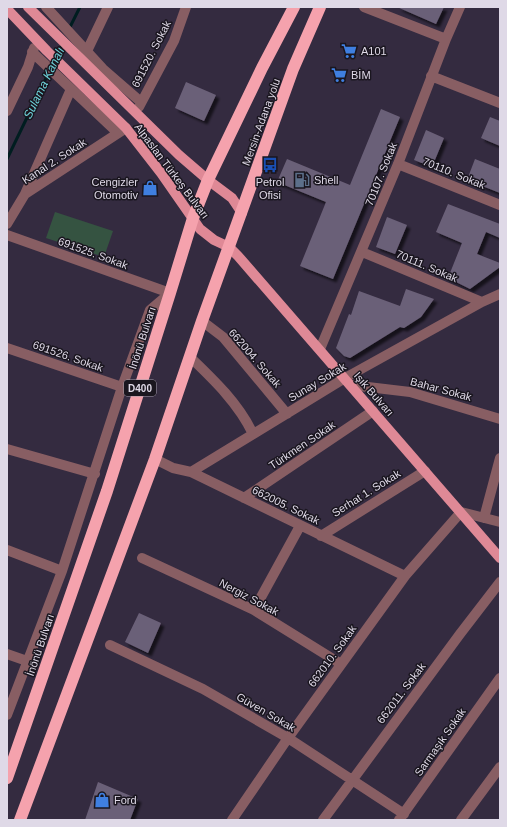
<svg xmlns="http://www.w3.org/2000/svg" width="507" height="827" font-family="Arial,sans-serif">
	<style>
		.green { fill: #355341 }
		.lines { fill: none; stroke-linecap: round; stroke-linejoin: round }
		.stream { stroke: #001d20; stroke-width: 3 }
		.building { fill: #6b6078; filter: url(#shadow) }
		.minor { stroke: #885e63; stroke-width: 10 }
		.major { stroke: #df8996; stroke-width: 10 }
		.highway { stroke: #f5a2ad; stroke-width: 12 }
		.labels { text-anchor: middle; stroke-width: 3; stroke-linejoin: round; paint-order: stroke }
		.shield { fill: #1a161f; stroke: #a49eab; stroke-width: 1 }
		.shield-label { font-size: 10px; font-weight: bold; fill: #dfd9e7 }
		.poi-label { font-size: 11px; fill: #dfd9e7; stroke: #1a161f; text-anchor: start }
		.street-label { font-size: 11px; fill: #dfd9e7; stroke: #1a161f }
		.water-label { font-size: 12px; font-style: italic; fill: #6ed3db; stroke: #1a161f }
	</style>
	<defs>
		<filter id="shadow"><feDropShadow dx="3.5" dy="3.5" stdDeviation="1" flood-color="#0009"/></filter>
	</defs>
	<rect width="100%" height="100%" fill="#342b40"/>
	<path class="green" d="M55 212 113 231 104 257 46 238Z"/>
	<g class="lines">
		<path class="stream" d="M69 29 80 7
			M56 58 63 43
			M7 159 49 72"/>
	</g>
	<path class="building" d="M397 7H444L436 24Z
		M186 82 216 95 204 121 175 108Z
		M381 109 400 117 333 279 300 266 326 202 277 182 287 159 350 185Z
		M490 117 500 121V146L481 138Z
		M426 130 444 138 432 167 414 160Z
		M475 159 500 169V193L467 180Z
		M448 204 500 224V238L486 232 477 254 500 263V267L470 289 448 278 462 243 436 232Z
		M387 217 407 225 395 254 376 247Z
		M406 289 434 299 421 317 404 328 400 327 350 358 344 356 336 348 349 314 351 315 359 291 400 306Z
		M139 613 161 623 148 653 125 642Z
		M98 782 138 799 130 820H85Z"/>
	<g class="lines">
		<path class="minor" d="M46 7 103 69 141 102
			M364 7 446 39
			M87 51 108 7
			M32 52 118 133
			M431 76 500 103
			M139 107 174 41 186 7
			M7 111 28 67 34 48
			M398 164 500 205
			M25 194 71 89
			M7 224 25 194 126 128
			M7 235 170 293
			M362 252 482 302
			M202 321 223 337 287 414
			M7 348 122 387
			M320 349 398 164 446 39 460 7
			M190 357C214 380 239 404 253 434
			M351 385 410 392 500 419
			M7 449 95 474
			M155 459 173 468 191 472 405 576
			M191 472 345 378 482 302 500 294
			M244 498 373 411
			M484 518 500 458
			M321 536 425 471
			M7 550 62 571
			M142 558 254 610 341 664
			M254 610 300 526
			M110 645 203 689 288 738 404 814
			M7 654 27 661
			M7 715 62 571 122 387 150 310 170 293
			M232 820 288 738 405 576 461 512 500 522
			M323 820 460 634 500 582
			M399 820 500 678
			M461 820 500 767"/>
		<path class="major" d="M28 7 179 155 208 180 232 198 242 213
			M7 9 47 51 126 128 161 173 200 229 214 240 229 247 238 256 500 558"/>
		<path class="highway" d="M7 778 107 491 170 293 193 218 208 180 262 68 294 7
			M20 820 155 459 202 321 293 69 320 7"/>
	</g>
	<defs>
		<symbol id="supermarket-bare" viewBox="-9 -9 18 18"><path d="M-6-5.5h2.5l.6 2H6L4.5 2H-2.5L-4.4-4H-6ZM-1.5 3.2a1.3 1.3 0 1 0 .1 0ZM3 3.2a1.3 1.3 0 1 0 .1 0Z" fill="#3f7fe0" stroke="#1a161f" stroke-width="2.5" paint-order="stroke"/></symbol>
		<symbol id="bus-bare" viewBox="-9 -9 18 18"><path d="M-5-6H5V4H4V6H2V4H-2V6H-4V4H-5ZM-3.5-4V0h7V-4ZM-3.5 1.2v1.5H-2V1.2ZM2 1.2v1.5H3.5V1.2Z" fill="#1a4fb4" stroke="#1a161f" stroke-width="2.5" paint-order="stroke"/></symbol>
		<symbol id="fuel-bare" viewBox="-9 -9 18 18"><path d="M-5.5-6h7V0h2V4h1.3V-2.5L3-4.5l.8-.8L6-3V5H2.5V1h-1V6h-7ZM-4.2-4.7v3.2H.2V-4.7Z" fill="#5c6f8a" stroke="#1a161f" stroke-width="2.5" paint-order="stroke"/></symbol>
		<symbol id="shop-bare" viewBox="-9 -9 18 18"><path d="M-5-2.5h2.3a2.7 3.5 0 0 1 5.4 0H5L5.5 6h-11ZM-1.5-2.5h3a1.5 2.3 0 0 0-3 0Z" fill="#3f7fe0" stroke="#1a161f" stroke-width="2.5" paint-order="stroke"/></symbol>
	</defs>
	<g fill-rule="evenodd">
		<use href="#supermarket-bare" x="338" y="40" width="22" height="22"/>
		<use href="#supermarket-bare" x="328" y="64" width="22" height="22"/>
		<use href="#bus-bare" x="259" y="154" width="22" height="22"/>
		<use href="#fuel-bare" x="291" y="169" width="22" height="22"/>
		<use href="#shop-bare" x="139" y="177" width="22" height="22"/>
		<use href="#shop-bare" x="91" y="789" width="22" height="22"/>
	</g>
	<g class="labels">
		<rect class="shield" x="124" y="380" width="32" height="16" rx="3"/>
		<g class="shield-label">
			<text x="140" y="392">D400</text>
		</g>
		<g class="poi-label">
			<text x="361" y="55">A101</text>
			<text x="351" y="79">BİM</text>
			<text x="314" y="184">Shell</text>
			<text x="138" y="186" text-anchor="end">Cengizler<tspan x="138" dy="13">Otomotiv</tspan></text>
			<text x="270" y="186" text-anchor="middle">Petrol<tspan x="270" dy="13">Ofisi</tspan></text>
			<text x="114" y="804">Ford</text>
		</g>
		<g class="street-label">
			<text transform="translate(151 54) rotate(-63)" y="4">691520. Sokak</text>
			<text transform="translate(261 122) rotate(-70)" y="4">Mersin-Adana yolu</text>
			<text transform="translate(54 161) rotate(-33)" y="4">Kanal 2. Sokak</text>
			<text transform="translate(172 171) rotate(53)" y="4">Alpaslan Türkeş Bulvarı</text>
			<text transform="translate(454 173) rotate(22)" y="4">70110. Sokak</text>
			<text transform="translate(381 174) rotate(-68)" y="4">70107. Sokak</text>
			<text transform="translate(93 253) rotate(20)" y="4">691525. Sokak</text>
			<text transform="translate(427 266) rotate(23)" y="4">70111. Sokak</text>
			<text transform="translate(142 338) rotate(-72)" y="4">İnönü Bulvarı</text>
			<text transform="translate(68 356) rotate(19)" y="4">691526. Sokak</text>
			<text transform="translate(255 358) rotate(49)" y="4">662004. Sokak</text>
			<text transform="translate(317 382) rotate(-31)" y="4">Sunay Sokak</text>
			<text transform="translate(441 389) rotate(15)" y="4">Bahar Sokak</text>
			<text transform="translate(374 394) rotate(49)" y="4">Işık Bulvarı</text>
			<text transform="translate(302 445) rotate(-34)" y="4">Türkmen Sokak</text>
			<text transform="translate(366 493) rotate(-32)" y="4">Serhat 1. Sokak</text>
			<text transform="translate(286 505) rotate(26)" y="4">662005. Sokak</text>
			<text transform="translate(249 597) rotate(28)" y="4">Nergiz Sokak</text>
			<text transform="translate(40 645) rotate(-71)" y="4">İnönü Bulvarı</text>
			<text transform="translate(332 656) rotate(-54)" y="4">662010. Sokak</text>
			<text transform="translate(401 693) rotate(-53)" y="4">662011. Sokak</text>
			<text transform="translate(266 712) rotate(30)" y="4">Güven Sokak</text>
			<text transform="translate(440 742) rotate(-55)" y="4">Sarmaşık Sokak</text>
		</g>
		<g class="water-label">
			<text transform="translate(44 83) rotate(-64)" y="4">Sulama Kanalı</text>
		</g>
	</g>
	<rect width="507" height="827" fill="none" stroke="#dfd9e7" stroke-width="16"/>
</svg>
